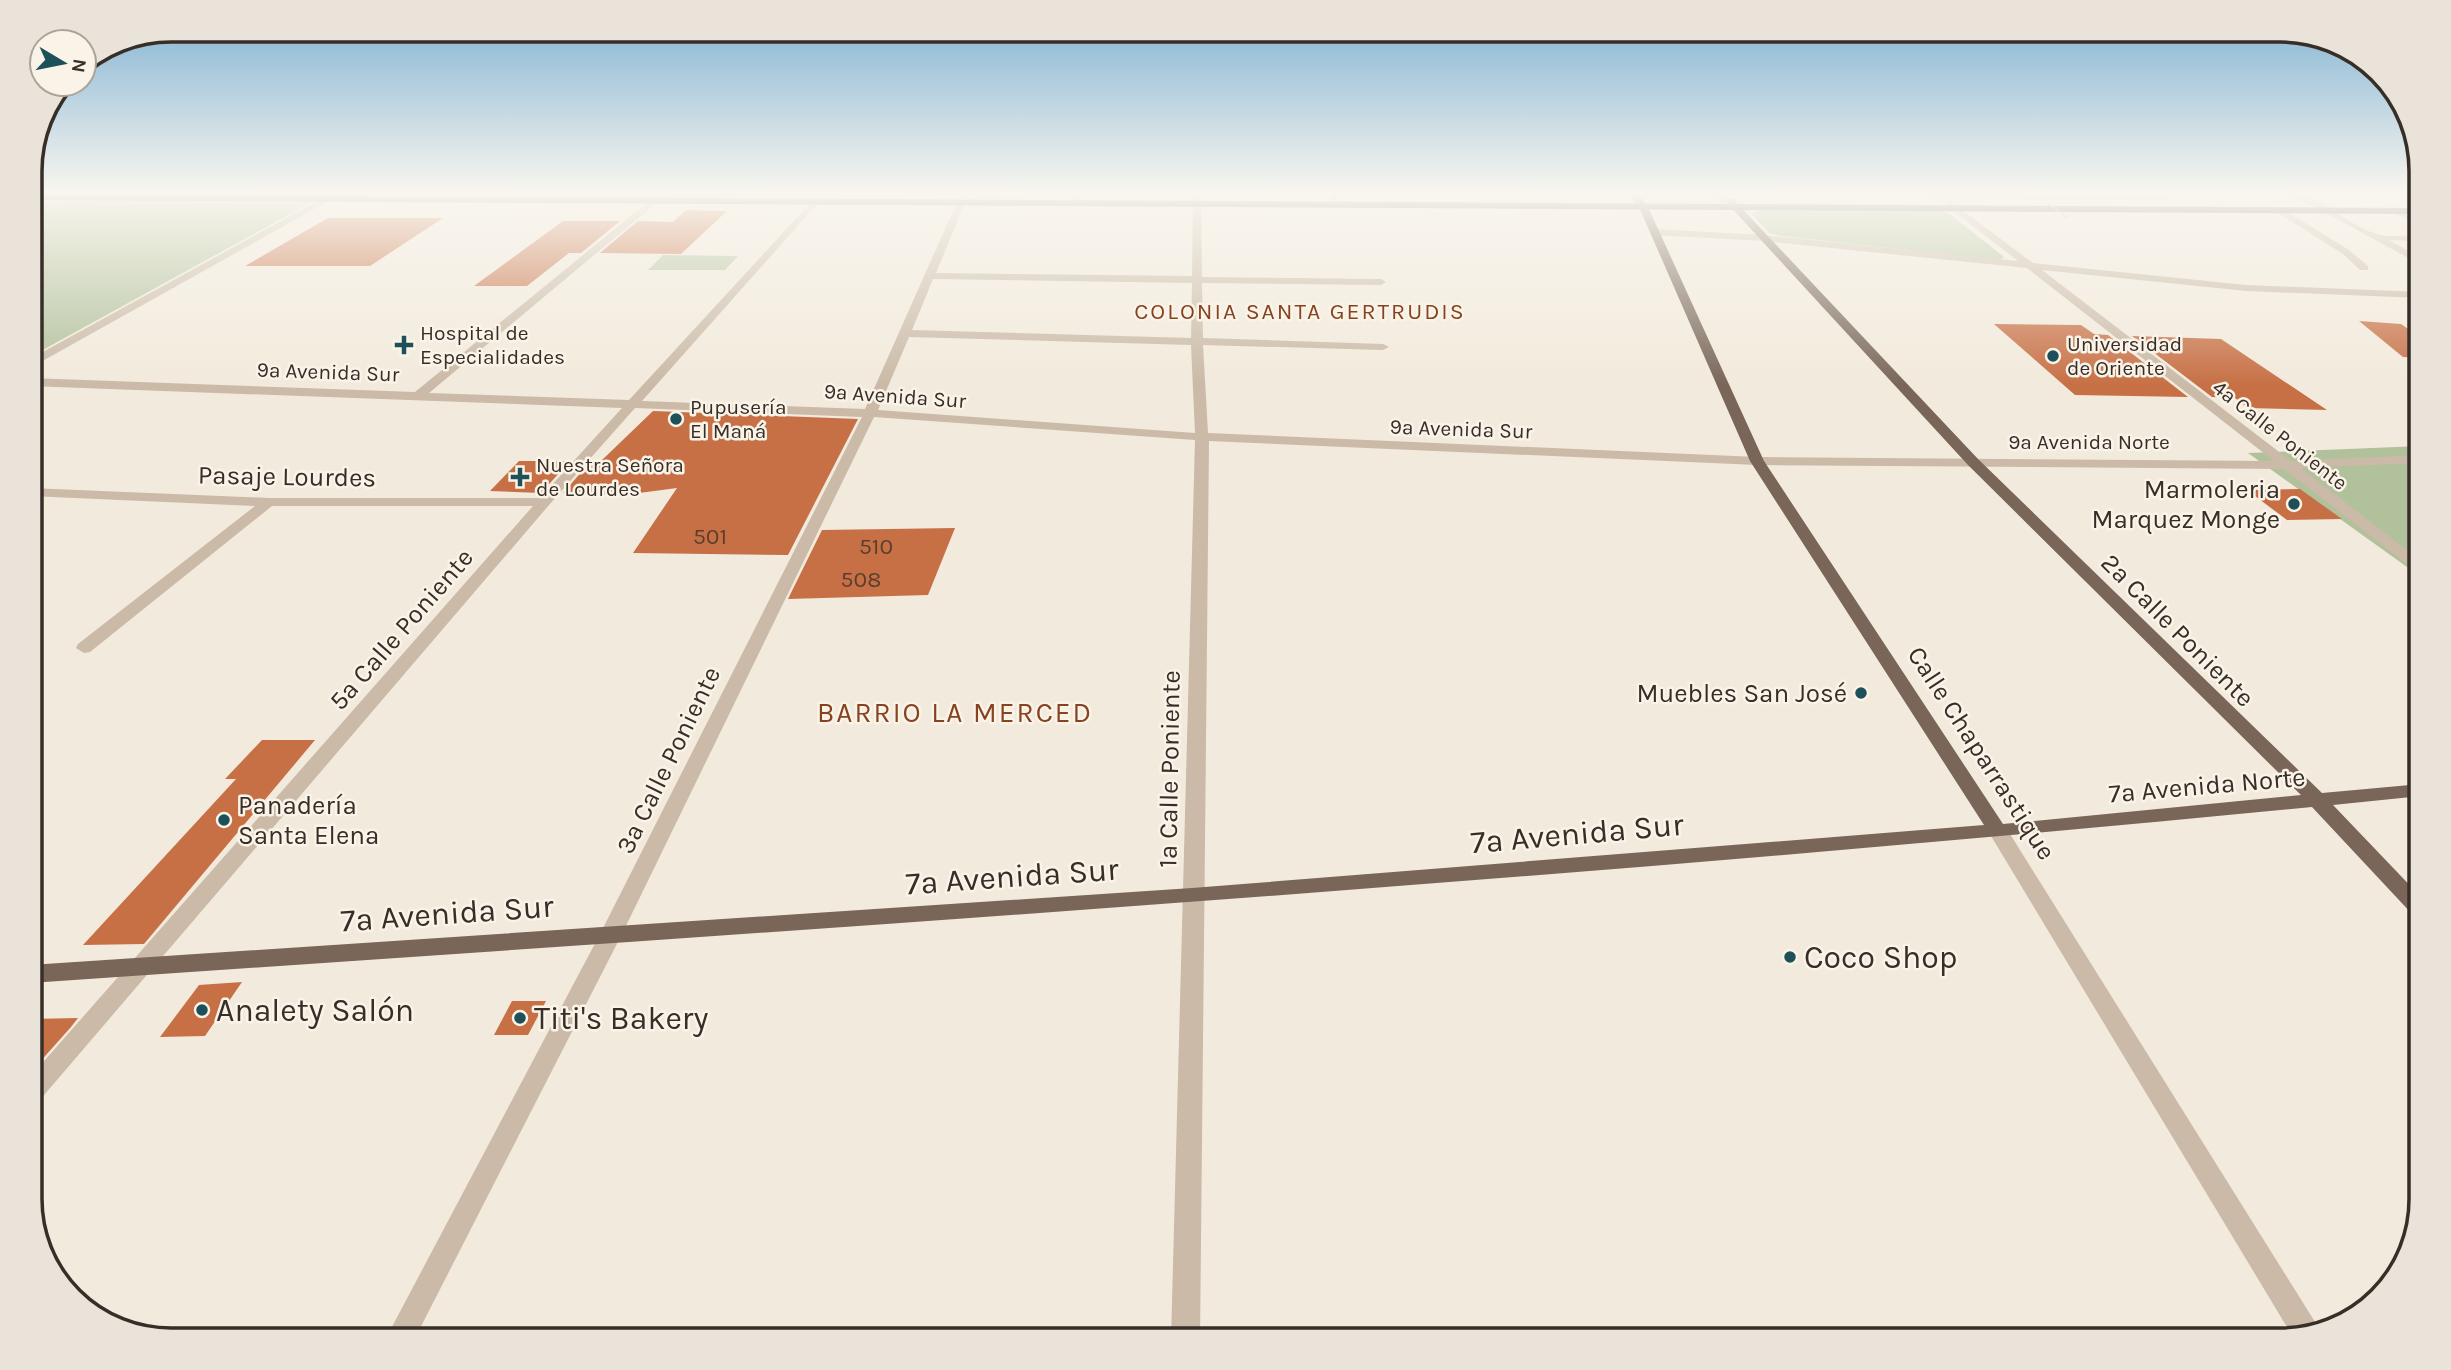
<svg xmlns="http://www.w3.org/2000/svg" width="2451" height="1370" font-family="Karla,sans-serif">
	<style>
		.green { fill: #b1c19b }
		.building { fill: #c77045 }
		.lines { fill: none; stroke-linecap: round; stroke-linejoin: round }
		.minor { fill: #cabaa7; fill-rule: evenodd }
		.major { fill: #796659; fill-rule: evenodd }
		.highway { fill: #58493f; fill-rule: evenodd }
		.path-bridge { stroke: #b6a592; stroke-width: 2.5; stroke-dasharray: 2 2; stroke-linecap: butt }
		.poi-dot { fill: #1d5059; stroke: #faf3e8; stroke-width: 2.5 }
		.labels { text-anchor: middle; stroke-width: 5; stroke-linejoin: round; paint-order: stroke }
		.far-poi-label { font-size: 21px; fill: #372e28; stroke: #faf3e8; text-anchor: start }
		.far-street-label { font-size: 21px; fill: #372e28; stroke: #faf3e8 }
		.far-neighbourhood-label { font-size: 23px; letter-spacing: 2px; fill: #874220; stroke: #faf3e8 }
		.number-label { font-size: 23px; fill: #5b3e2f }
		.street-label { font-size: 26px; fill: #372e28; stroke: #faf3e8 }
		.poi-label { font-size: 26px; fill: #372e28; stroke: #faf3e8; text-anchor: end }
		.neighbourhood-label { font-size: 28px; letter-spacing: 2px; fill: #874220; stroke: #faf3e8 }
		.near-street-label { font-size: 32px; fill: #372e28; stroke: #faf3e8 }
		.near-poi-label { font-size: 32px; fill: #372e28; stroke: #faf3e8; text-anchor: start }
		.rim { fill: none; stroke: #372e28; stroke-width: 3.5 }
	</style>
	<rect width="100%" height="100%" fill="#f2eadc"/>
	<path class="green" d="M1751 193H2159L2171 201 1752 194Z
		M30 197 319 198 30 357Z
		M1760 210 1941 211 1950 214 2004 257 2000 260 1781 236 1769 233 1752 214Z
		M663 255 738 256 725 270H648Z
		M2421 446V577L2248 453Z"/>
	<path class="building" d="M686 210 727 211 681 254 600 253 638 221 673 222Z
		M328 218H443L370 266H245Z
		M563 221H620L581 253H569L527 286H474Z
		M2359 321 2401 324 2421 338V358L2403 357Z
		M1994 324 2081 325 2094 334 2108 335 2188 397 2075 395Z
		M2132 336 2221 339 2327 410 2248 408 2235 398 2212 397Z
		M653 411 858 419 788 555 633 553 677 488 624 495 563 493 591 461H601Z
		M519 461H570L541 493 490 491Z
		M2300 489 2342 519 2287 520 2247 490Z
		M955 528 928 595 788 599 822 530Z
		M262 740H315L144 944 83 945 236 779H225Z
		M242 982 205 1036 160 1037 199 985Z
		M512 1001H546L528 1035H494Z
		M78 1018 71 1027 30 1073V1019Z"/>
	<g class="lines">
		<path class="minor" d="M332 193H343L30 368V359Z
			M595 193H605L599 197Z
			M659 193 666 195 429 393 629 400 814 199 818 202 817 204 642 401 865 409 961 193H969L936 273 1192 276 1193 198 1197 195 1201 198 1202 277 1381 279 1386 282 1381 285 1202 283 1203 338 1383 344 1389 347 1383 350 1203 345 1208 433 1757 457 2274 461 2027 268 1763 241 1654 235 1649 232 1654 229 1763 235 2018 261 1947 206V202L1950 201 2033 263 2246 285 2421 292V298L2246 291 2042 270 2291 461 2421 455V463L2301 468 2421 561V573L2416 571 2284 469 1757 465 1209 441 1200 1340H1171L1195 440 874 417 622 934 414 1340H385L600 934 862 417 635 408 549 505 39 1101 30 1104V1077L533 506H272L90 652 84 653 76 648 78 644 255 506 30 496V488L269 498H540L622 408 30 386V378L415 392ZM933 279 1192 283 1191 338 912 330ZM909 337 1191 345 1195 433 878 410Z
			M1076 193H1086L1079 200H1073Z
			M1332 193H1340L1337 201H1331Z
			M1713 193H1722L1729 202 1722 204Z
			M2283 193C2321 193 2344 224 2377 234 2390 238 2408 235 2421 235V241L2389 240 2421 258V265L2317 208Z
			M2416 193H2421V196L2417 195Z
			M2281 208 2349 250 2368 266V270H2360L2343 254 2278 213 2276 211Z
			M2396 208 2421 219V225L2393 213 2391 211Z
			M1998 824 2005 826 2320 1330 2293 1337 1988 831 1991 826Z"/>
		<path class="major" d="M1628 193H1637L1648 207 1764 461 2003 824 2301 795 1968 465 1727 203V199H1733L1978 459 2322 793 2421 784V796L2333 805 2421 897V918L2413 915 2312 807C1553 881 791 931 30 983V965L1192 888 1984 825 1750 461 1639 207Z"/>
		<path class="highway" d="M30 194 2421 208V214L30 200Z"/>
		<path class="path-bridge" d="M2036 195 2067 217"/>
	</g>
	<linearGradient id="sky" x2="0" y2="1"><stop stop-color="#7cb0d2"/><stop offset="0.5" stop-color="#f9f6ef"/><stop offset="1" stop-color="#f9f6ef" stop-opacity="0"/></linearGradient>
	<rect width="2451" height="385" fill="url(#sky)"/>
	<g class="poi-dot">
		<path d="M400.5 334.5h7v7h7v7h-7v7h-7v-7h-7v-7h7z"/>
		<circle cx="2053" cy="356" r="7"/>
		<circle cx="676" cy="419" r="7"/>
		<path d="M516.5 466.5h7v7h7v7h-7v7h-7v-7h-7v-7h7z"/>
		<circle cx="2294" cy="504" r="7"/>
		<circle cx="1861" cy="693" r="7"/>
		<circle cx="224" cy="820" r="7"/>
		<circle cx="1790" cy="957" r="7"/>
		<circle cx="202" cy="1010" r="7"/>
		<circle cx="520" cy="1018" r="7"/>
	</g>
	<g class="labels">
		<g class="far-poi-label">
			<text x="420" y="340">Hospital de<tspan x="420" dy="24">Especialidades</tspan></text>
			<text x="2067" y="351">Universidad<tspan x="2067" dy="24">de Oriente</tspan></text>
			<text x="690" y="414">Pupusería<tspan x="690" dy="24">El Maná</tspan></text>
			<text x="536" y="472">Nuestra Señora<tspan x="536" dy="24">de Lourdes</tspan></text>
		</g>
		<g class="far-street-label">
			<text transform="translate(328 372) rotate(2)" y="7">9a Avenida Sur</text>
			<text transform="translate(895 396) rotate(4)" y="7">9a Avenida Sur</text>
			<text transform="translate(1461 429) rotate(2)" y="7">9a Avenida Sur</text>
			<text transform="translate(2280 435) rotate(38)" y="7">4a Calle Poniente</text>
			<text x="2089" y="449">9a Avenida Norte</text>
		</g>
		<g class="far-neighbourhood-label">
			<text x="1300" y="319">COLONIA SANTA GERTRUDIS</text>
		</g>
		<g class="number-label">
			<text x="710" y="544">501</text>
			<text x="876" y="554">510</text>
			<text x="861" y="587">508</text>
		</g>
		<g class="street-label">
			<text transform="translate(287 476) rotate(1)" y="9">Pasaje Lourdes</text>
			<text transform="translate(401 629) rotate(-49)" y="9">5a Calle Poniente</text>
			<text transform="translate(2178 630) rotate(45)" y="9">2a Calle Poniente</text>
			<text transform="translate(1982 753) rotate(57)" y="9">Calle Chaparrastique</text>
			<text transform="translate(668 760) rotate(-64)" y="9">3a Calle Poniente</text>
			<text transform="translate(1169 769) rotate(-89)" y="9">1a Calle Poniente</text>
			<text transform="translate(2207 785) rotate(-5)" y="9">7a Avenida Norte</text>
		</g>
		<g class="poi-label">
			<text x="2280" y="498">Marmoleria<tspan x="2280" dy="30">Marquez Monge</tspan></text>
			<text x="1847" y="702">Muebles San José</text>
			<text x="238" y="814" text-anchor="start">Panadería<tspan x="238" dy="30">Santa Elena</tspan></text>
		</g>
		<g class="neighbourhood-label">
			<text x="955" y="722">BARRIO LA MERCED</text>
		</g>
		<g class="near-street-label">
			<text transform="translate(1577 833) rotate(-5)" y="11">7a Avenida Sur</text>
			<text transform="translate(1012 876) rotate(-4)" y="11">7a Avenida Sur</text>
			<text transform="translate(447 913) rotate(-4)" y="11">7a Avenida Sur</text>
		</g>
		<g class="near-poi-label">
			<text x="1804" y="968">Coco Shop</text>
			<text x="216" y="1021">Analety Salón</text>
			<text x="534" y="1029">Titi's Bakery</text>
		</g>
	</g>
	<path d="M0 0H2451V1370H0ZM171 42H2280A129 129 0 0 1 2409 171V1199A129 129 0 0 1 2280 1328H171A129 129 0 0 1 42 1199V171A129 129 0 0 1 171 42Z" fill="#eae3d9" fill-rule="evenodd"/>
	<path class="rim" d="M171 42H2280A129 129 0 0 1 2409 171V1199A129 129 0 0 1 2280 1328H171A129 129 0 0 1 42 1199V171A129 129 0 0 1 171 42Z"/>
	<g transform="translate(63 63) rotate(100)"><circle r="33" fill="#faf3e8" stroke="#aca49b" stroke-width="2"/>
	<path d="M0-5L12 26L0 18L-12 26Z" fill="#1d5059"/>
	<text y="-10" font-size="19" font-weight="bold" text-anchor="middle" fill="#372e28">N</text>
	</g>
</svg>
